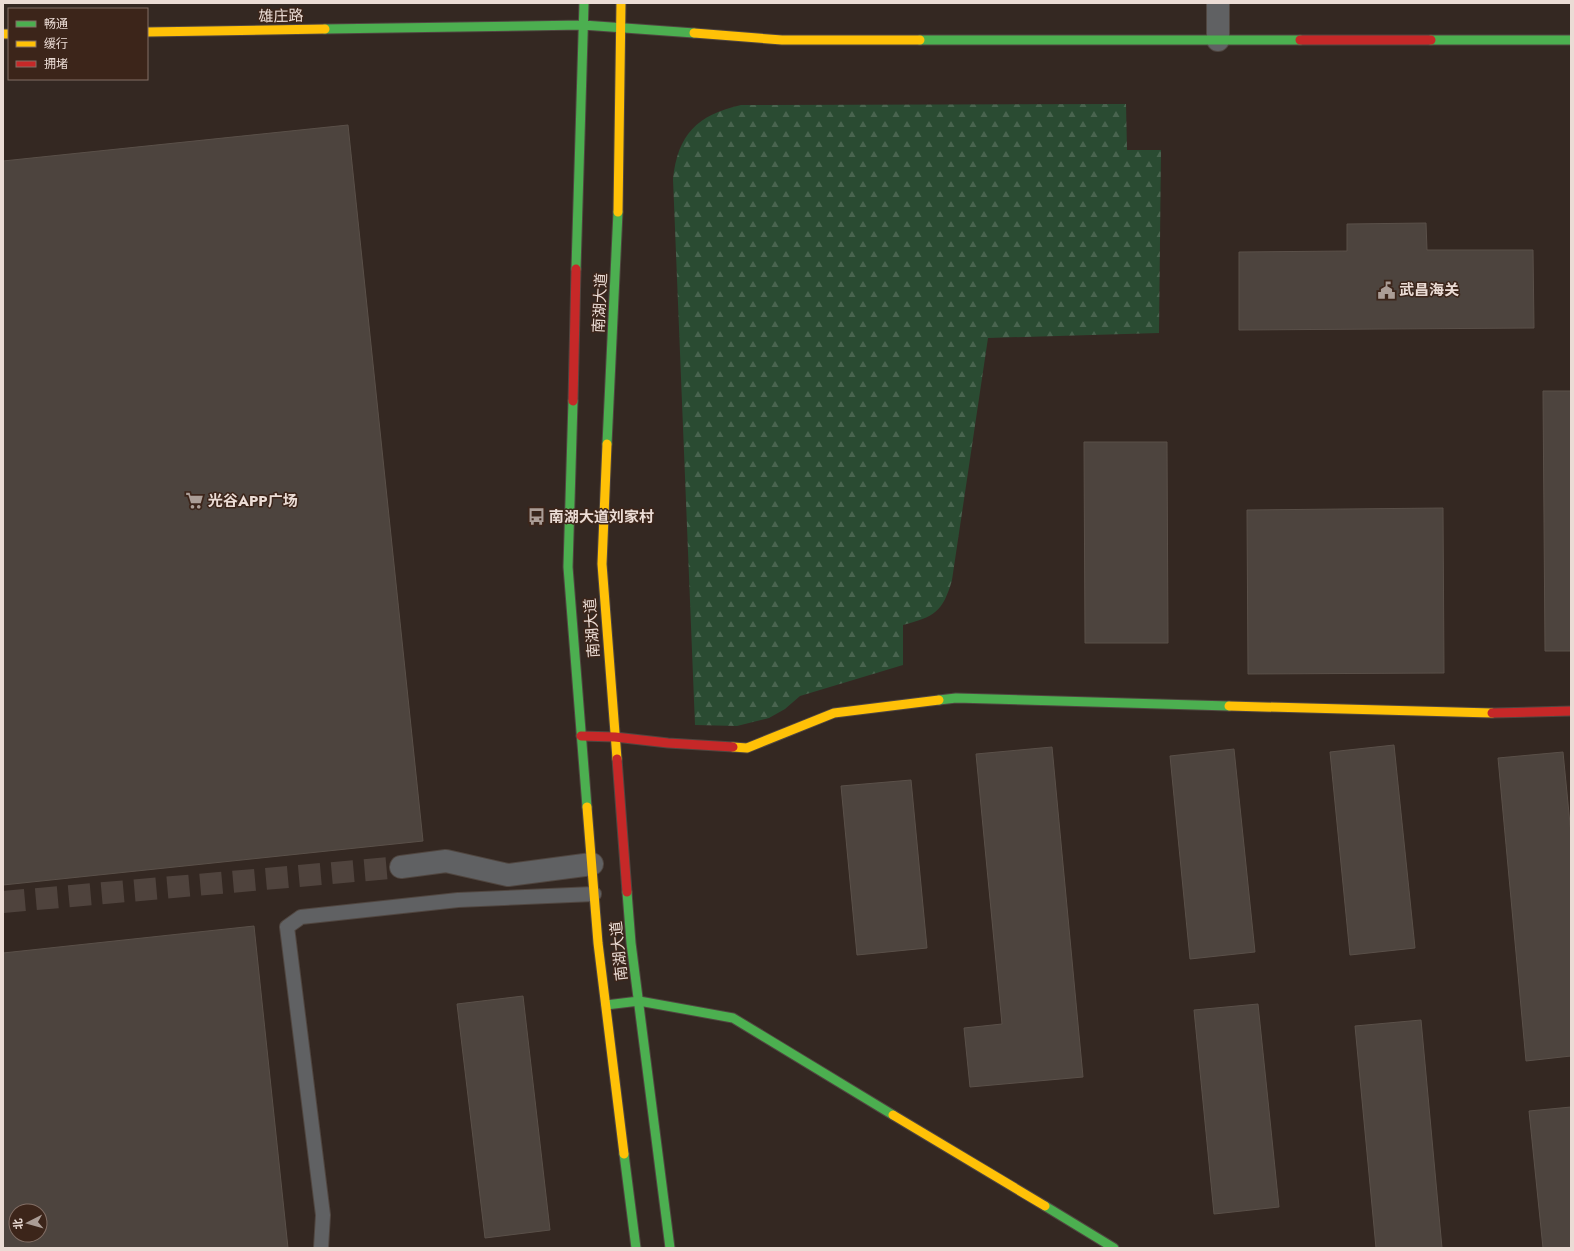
<svg xmlns="http://www.w3.org/2000/svg" width="1574" height="1251" font-family="Jost,'Noto Sans SC',sans-serif">
	<style>
		.forest { fill: url(#forest-firs) }
		.building { fill: #4d443e; stroke: #5a5049; fill-rule: evenodd }
		.lines { fill: none; stroke-linecap: round; stroke-linejoin: round }
		.street-tunnel { stroke: #4f433d; stroke-width: 22; stroke-dasharray: 22 11; stroke-linecap: butt }
		.lane-casing { stroke: #504640; stroke-width: 16 }
		.street-casing { stroke: #504640; stroke-width: 24 }
		.fast-casing { stroke: #504640; stroke-width: 11 }
		.slow-casing { stroke: #504640; stroke-width: 11 }
		.jam-casing { stroke: #504640; stroke-width: 11 }
		.lane { stroke: #606163; stroke-width: 14 }
		.street { stroke: #606163; stroke-width: 22 }
		.fast { stroke: #4caf50; stroke-width: 9 }
		.slow { stroke: #ffc107; stroke-width: 9 }
		.jam { stroke: #c62828; stroke-width: 9 }
		.labels { text-anchor: middle; stroke-width: 3; stroke-linejoin: round; paint-order: stroke }
		.street-label { font-size: 15px; fill: #ebdcd5; stroke: #3c251a }
		.poi-label { font-size: 15px; font-weight: bold; fill: #ebdcd5; stroke: #3c251a; text-anchor: start }
	</style>
	<defs>
		<pattern id="forest-firs" width="22" height="20" patternUnits="userSpaceOnUse"><rect width="22" height="20" fill="#2a4b32"/><path d="M5 1l3.5 6h-7zM16 11l3.5 6h-7z" fill="#49644f"/></pattern>
	</defs>
	<rect width="100%" height="100%" fill="#342822"/>
	<path class="forest" d="M1126 104 1127 150H1161L1159 333 988 338 952 580C943 612 934 617 903 625V665L800 696 785 709 769 718 737 726 695 725 673 179C678 134 697 115 741 105Z"/>
	<path class="building" d="M348 125 423 841 3 885V161Z
		M1426 223 1427 250H1533L1534 328 1239 330V252L1347 251V224Z
		M1543 391H1571V651H1545Z
		M1084 442H1167L1168 643H1085Z
		M1443 508 1444 673 1248 674 1247 510Z
		M1394 745 1415 948 1350 955 1330 752Z
		M1052 747 1083 1077 970 1087 964 1028 1002 1024 976 754Z
		M1234 749 1255 952 1190 959 1170 756Z
		M1563 752 1571 834V1056L1526 1061 1498 758Z
		M911 780 927 948 857 955 841 786Z
		M254 926 288 1248H3V953ZM16 1211H40V1235H16Z
		M523 996 550 1230 485 1238 457 1004Z
		M1258 1004 1279 1207 1214 1214 1194 1010Z
		M1421 1020 1442 1248H1376L1355 1026Z
		M1571 1107V1248H1543L1529 1111Z"/>
	<g class="lines">
		<path class="street-tunnel" d="M3 902 401 867"/>
		<defs>
			<path id="lane" d="M321 1248 323 1215 287 927 301 917 458 900 594 894"/>
			<path id="street" d="M1218 40V3
				M401 867 446 861 508 875 592 864"/>
			<path id="fast" d="M325 29 583 25 694 33
				M920 40H1300
				M1431 40H1571
				M576 269 584 3
				M573 401 568 567 587 807
				M607 444 618 212
				M939 700 956 698 1229 706
				M627 892 631 943 670 1248
				M606 1005 639 1001 733 1018 893 1115
				M624 1154 636 1248
				M1045 1206 1114 1248"/>
			<path id="slow" d="M147 32 325 29
				M694 33 782 40H920
				M3 34H9
				M618 212 621 3
				M607 444 602 564 617 759
				M1229 706 1492 713
				M733 747 747 748 834 713 939 700
				M587 807 598 943 624 1154
				M893 1115 1045 1206"/>
			<path id="jam" d="M1300 40H1431
				M573 401 576 269
				M1492 713 1571 711
				M581 736 615 737 668 743 733 747
				M617 759 627 892"/>
		</defs>
		<use href="#lane" class="lane-casing"/>
		<use href="#street" class="street-casing"/>
		<use href="#fast" class="fast-casing"/>
		<use href="#slow" class="slow-casing"/>
		<use href="#jam" class="jam-casing"/>
		<use href="#lane" class="lane"/>
		<use href="#street" class="street"/>
		<use href="#fast" class="fast"/>
		<use href="#slow" class="slow"/>
		<use href="#jam" class="jam"/>
	</g>
	<defs>
		<symbol id="civic-bare" viewBox="-9 -9 18 18"><path d="M-.6-6.5H3V-4.5H.6V-3L4-1V1h2V6H-6V1h2V-1L-.6-3ZM-1.2 2.5V6h2.4V2.5Z" fill="#ab9d96" stroke="#3c251a" stroke-width="2.5" paint-order="stroke"/></symbol>
		<symbol id="supermarket-bare" viewBox="-9 -9 18 18"><path d="M-6-5.5h2.5l.6 2H6L4.5 2H-2.5L-4.4-4H-6ZM-1.5 3.2a1.3 1.3 0 1 0 .1 0ZM3 3.2a1.3 1.3 0 1 0 .1 0Z" fill="#ab9d96" stroke="#3c251a" stroke-width="2.5" paint-order="stroke"/></symbol>
		<symbol id="bus-bare" viewBox="-9 -9 18 18"><path d="M-5-6H5V4H4V6H2V4H-2V6H-4V4H-5ZM-3.5-4V0h7V-4ZM-3.5 1.2v1.5H-2V1.2ZM2 1.2v1.5H3.5V1.2Z" fill="#ab9d96" stroke="#3c251a" stroke-width="2.5" paint-order="stroke"/></symbol>
	</defs>
	<g fill-rule="evenodd">
		<use href="#civic-bare" x="1374" y="278" width="25" height="25"/>
		<use href="#supermarket-bare" x="182" y="488" width="25" height="25"/>
		<use href="#bus-bare" x="524" y="504" width="25" height="25"/>
	</g>
	<g class="labels">
		<g class="street-label">
			<text transform="translate(281 16) rotate(-1)" y="5">雄庄路</text>
			<text transform="translate(600 303) rotate(-87)" y="5">南湖大道</text>
			<text transform="translate(592 628) rotate(-94)" y="5">南湖大道</text>
			<text transform="translate(619 951) rotate(-96)" y="5">南湖大道</text>
		</g>
		<g class="poi-label">
			<text x="1399" y="295">武昌海关</text>
			<text x="208" y="506">光谷APP广场</text>
			<text x="549" y="522">南湖大道刘家村</text>
		</g>
	</g>
	<rect width="1574" height="1251" fill="none" stroke="#ebdcd5" stroke-width="8"/>
	<rect x="8" y="8" width="140" height="72" fill="#3c251a" stroke="#826e65"/>
	<rect x="16" y="21" width="20" height="6" fill="#4caf50" stroke="#826e65"/>
	<text x="44" y="28" font-size="12" fill="#ebdcd5">畅通</text>
	<rect x="16" y="41" width="20" height="6" fill="#ffc107" stroke="#826e65"/>
	<text x="44" y="48" font-size="12" fill="#ebdcd5">缓行</text>
	<rect x="16" y="61" width="20" height="6" fill="#c62828" stroke="#826e65"/>
	<text x="44" y="68" font-size="12" fill="#ebdcd5">拥堵</text>
	<g transform="translate(28 1223) rotate(264)"><circle r="19" fill="#3c251a" stroke="#826e65"/>
	<path d="M0-3L7 15L0 10L-7 15Z" fill="#ab9d96"/>
	<text y="-6" font-size="11" font-weight="bold" text-anchor="middle" fill="#ebdcd5">北</text>
	</g>
</svg>
